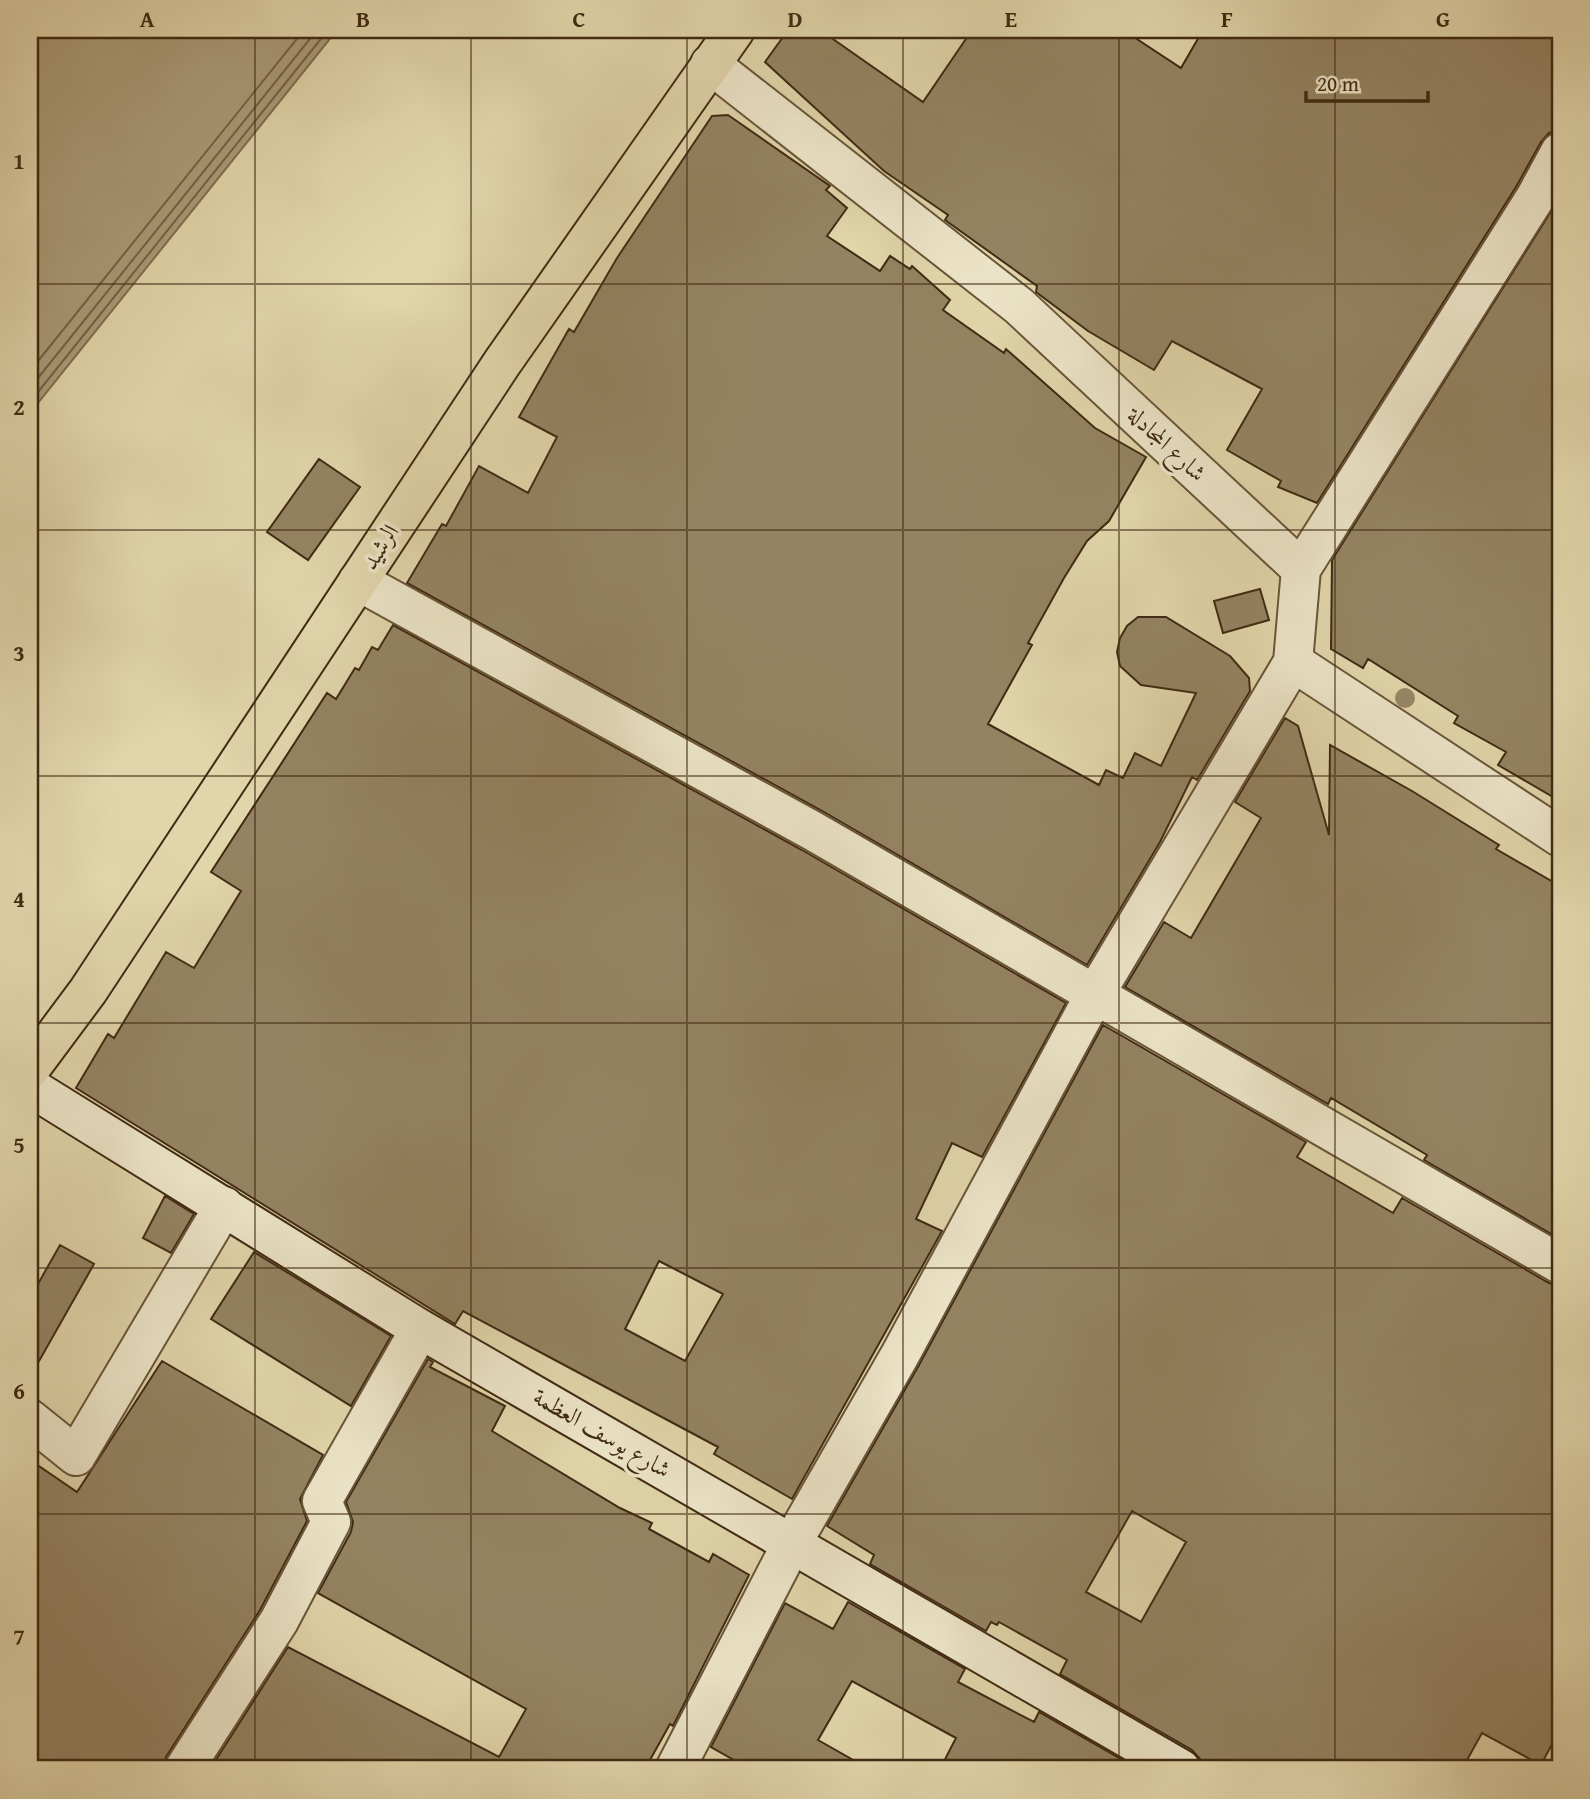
<svg xmlns="http://www.w3.org/2000/svg" width="1590" height="1799" font-family="'Gentium Book Plus',Amiri,serif">
	<style>
		.water { fill: #aa9b77; stroke: #806e4f; stroke-width: 2 }
		.lines { fill: none; stroke-linecap: round; stroke-linejoin: round }
		.shore { stroke: #756245; stroke-width: 2 }
		.building { fill: #948362; stroke: #402a13; stroke-width: 2; fill-rule: evenodd }
		.street-casing { stroke: #685539; stroke-width: 42 }
		.secondary-casing { stroke: #402a13; stroke-width: 42 }
		.primary-casing { stroke: #402a13; stroke-width: 42 }
		.street { stroke: #ece4c8; stroke-width: 38 }
		.secondary { stroke: #ece4c8; stroke-width: 38 }
		.primary { stroke: #e1d5aa; stroke-width: 38 }
		.tree { fill: #978665 }
		.grid { fill: none; stroke: #402a13; stroke-width: 2; stroke-opacity: 0.55 }
		.labels { text-anchor: middle; stroke-width: 7; stroke-linejoin: round; paint-order: stroke }
		.street-label { font-size: 24px; fill: #402a13; stroke: #ece4c8 }
		.neatline { fill: none; stroke: #402a13; stroke-width: 2.5 }
		.grid-label { font-size: 23px; text-anchor: middle; font-weight: bold; fill: #402a13 }
	</style>
	<rect width="100%" height="100%" fill="#e1d5aa"/>
	<filter id="stains"><feTurbulence type="fractalNoise" baseFrequency=".00286" numOctaves="4"/><feColorMatrix values="0 0 0 0 .2 0 0 0 0 .09 0 0 0 0 .02 0 0 0 .5 -.17"/></filter>
	<radialGradient id="worn" r=".72"><stop offset=".6" stop-color="#630" stop-opacity="0"/><stop offset="1" stop-color="#630" stop-opacity=".3"/></radialGradient>
	<path class="water" d="M30 30H337L30 413Z"/>
	<g class="lines">
		<path class="shore" d="M30 371 304 30
			M30 388 317 30
			M30 402 328 30"/>
	</g>
	<path class="building" d="M788 30H820L923 102 972 30H1123L1181 68 1203 30H1560V130L1549 133 1541 142 1516 187 1317 503 1278 487 1281 481 1227 450 1262 389 1172 341 1154 370 1088 331 1036 292 1037 286 945 220 948 215 884 171 765 62Z
		M728 115 830 186 826 190 847 208 827 236 880 271 890 256 910 269 912 266 950 300 943 310 1004 353 1006 349 1095 428 1146 457 1109 521 1087 541 1064 578 1028 643 1032 645 988 724 1099 785 1106 770 1123 778 1135 753 1161 766 1196 693 1141 685 1120 666 1117 652 1120 638 1127 626 1138 617H1166L1230 656 1249 678 1250 691 1197 780 1192 777 1160 842 1087 965 824 812 407 583 442 524 446 526 479 466 528 493 557 437 519 417 569 329 574 332 617 258 712 116Z
		M1560 197V801L1498 765 1506 752 1454 723 1458 716 1368 659 1363 668 1331 649 1332 560Z
		M319 459 360 487 308 560 267 532Z
		M1260 589 1269 620 1223 633 1214 601Z
		M393 625 802 850 1066 1003 982 1157 952 1143 916 1219 942 1231 792 1499 714 1454 718 1447 463 1311 455 1324 76 1088 108 1034 114 1038 166 952 194 968 241 891 211 872 327 693 336 699 355 668 359 670 372 647 378 650ZM659 1261 723 1294 685 1361 625 1329Z
		M1285 718 1298 726 1329 835 1330 745 1412 791 1499 845 1496 849 1560 886V1239L1424 1160 1427 1155 1331 1098 1328 1104 1125 987 1164 922 1191 938 1261 818 1235 802Z
		M1103 1025 1306 1142 1297 1157 1393 1213 1402 1198 1549 1283 1560 1286V1729L1541 1765 1482 1733 1462 1769H1203L1200 1759 1192 1750 1060 1674 1067 1660 999 1622 997 1625 991 1622 986 1631 870 1564 874 1555 827 1526 919 1365ZM1132 1511 1186 1542 1141 1622 1086 1592Z
		M165 1196 194 1214 171 1253 143 1238Z
		M60 1245 94 1264 30 1377V1298Z
		M254 1252 391 1336 351 1406 211 1319Z
		M428 1359 433 1362 430 1367 505 1406 492 1431 620 1508 652 1523 649 1529 709 1562 713 1554 749 1575 673 1726 670 1724 645 1769H210L288 1647 499 1757 526 1709 318 1593 351 1532 353 1522 346 1502Z
		M162 1361 323 1455 300 1499 307 1521 260 1610 166 1757 162 1769H30V1460L77 1492Z
		M848 1602 965 1669 958 1682 1034 1722 1039 1712 1138 1769H940L956 1738 852 1681 818 1740 869 1769H750L711 1747 785 1603 833 1629Z"/>
	<g class="lines">
		<defs>
			<path id="street" d="M710 64 1019 306 1301 569 1293 662 1560 837
				M1301 569 1535 198 1560 152
				M358 581 813 831 1560 1264
				M30 1419 76 1456 224 1206
				M184 1769 279 1621 331 1522 322 1501 420 1329
				M675 1769 792 1543 900 1355 1094 996 1293 662"/>
			<path id="secondary" d="M30 1087 420 1329 1181 1769"/>
			<path id="primary" d="M30 1069 88 991 502 363 735 30"/>
		</defs>
		<use href="#street" class="street-casing"/>
		<use href="#secondary" class="secondary-casing"/>
		<use href="#primary" class="primary-casing"/>
		<use href="#street" class="street"/>
		<use href="#secondary" class="secondary"/>
		<use href="#primary" class="primary"/>
	</g>
	<circle class="tree" cx="1405" cy="698" r="10"/>
	<path class="grid" d="M255 30V1769M471 30V1769M687 30V1769M903 30V1769M1119 30V1769M1335 30V1769M30 284H1560M30 530H1560M30 776H1560M30 1023H1560M30 1268H1560M30 1514H1560"/>
	<g class="labels">
		<g class="street-label">
			<text transform="translate(1167 444) rotate(43)" y="8">شارع المجادلة</text>
			<text transform="translate(380 547) rotate(-57)" y="8">الرشيد</text>
			<text transform="translate(602 1433) rotate(30)" y="8">شارع يوسف العظمة</text>
		</g>
	</g>
	<rect width="1590" height="1799" fill="none" stroke="#e1d5aa" stroke-width="77"/>
	<path d="M1306 91v10h122v-10" fill="none" stroke="#402a13" stroke-width="3.5"/>
	<text x="1317" y="91" font-size="21" fill="#402a13" stroke="#ece4c8" stroke-width="5" paint-order="stroke">20 m</text>
	<rect x="38" y="38" width="1514" height="1722" class="neatline"/>
	<g class="grid-label">
		<text x="147" y="27">A</text>
		<text x="363" y="27">B</text>
		<text x="579" y="27">C</text>
		<text x="795" y="27">D</text>
		<text x="1011" y="27">E</text>
		<text x="1227" y="27">F</text>
		<text x="1443" y="27">G</text>
		<text x="19" y="169">1</text>
		<text x="19" y="415">2</text>
		<text x="19" y="661">3</text>
		<text x="19" y="907">4</text>
		<text x="19" y="1153">5</text>
		<text x="19" y="1399">6</text>
		<text x="19" y="1645">7</text>
	</g>
	<rect width="100%" height="100%" filter="url(#stains)"/>
	<rect width="100%" height="100%" fill="url(#worn)"/>
</svg>
